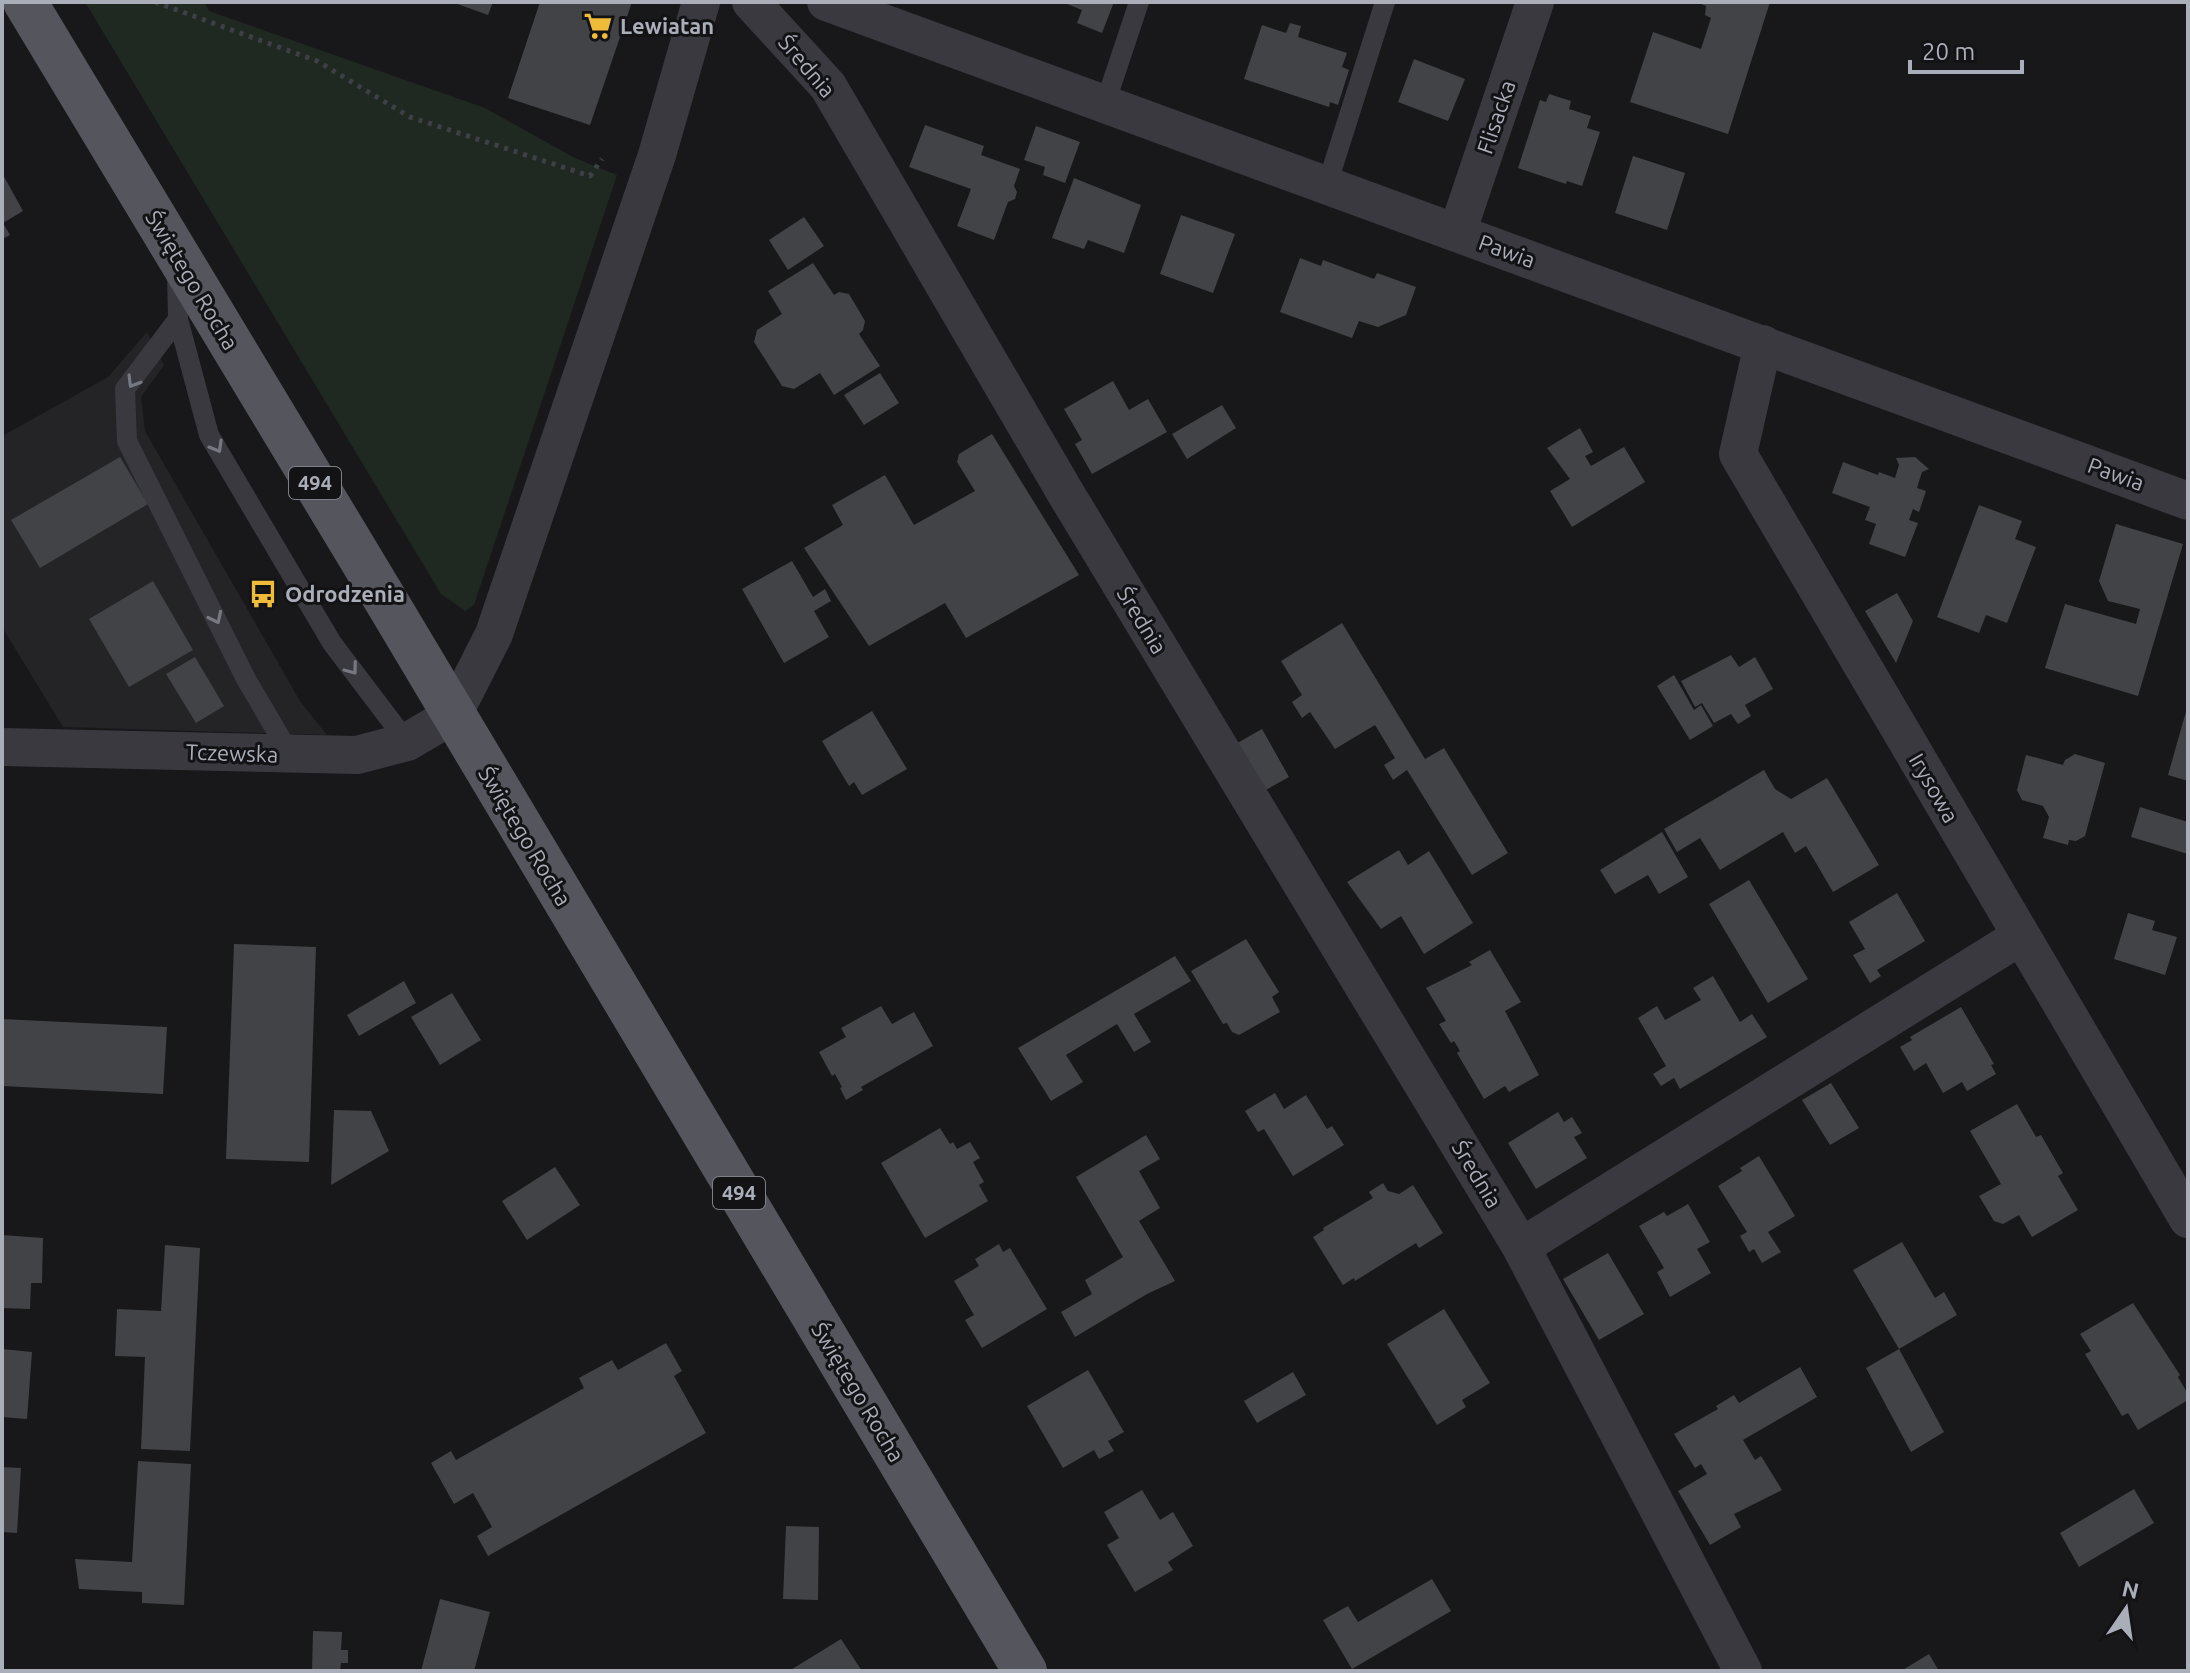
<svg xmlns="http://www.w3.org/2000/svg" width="2190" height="1673" font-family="Ubuntu,sans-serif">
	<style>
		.built { fill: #242427 }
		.green { fill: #1f2821 }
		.building { fill: #424347 }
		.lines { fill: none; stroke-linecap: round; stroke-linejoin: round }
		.path { stroke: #3f4045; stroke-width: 5; stroke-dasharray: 4 6; stroke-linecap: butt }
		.lane { stroke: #39393f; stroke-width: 20 }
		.street { stroke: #39393f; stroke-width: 38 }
		.primary { stroke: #55565d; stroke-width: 44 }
		.oneway { stroke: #777982 }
		.labels { text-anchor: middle; stroke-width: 6; stroke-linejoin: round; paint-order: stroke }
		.shield { fill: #131215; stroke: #7d7f88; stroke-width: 2 }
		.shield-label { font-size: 20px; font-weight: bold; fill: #aaaeb9 }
		.poi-label { font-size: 22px; font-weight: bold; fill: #aaaeb9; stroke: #131215; text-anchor: start }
		.street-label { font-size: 22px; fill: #aaaeb9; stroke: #131215 }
	</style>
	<rect width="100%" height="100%" fill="#18181a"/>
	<path class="built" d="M147 332 164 365 141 397 145 431 300 701 327 735 63 727 2 627V433L4 435 108 377Z"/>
	<path class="green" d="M85 2H204L209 11 485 108 575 158 617 175 474 605 465 611 441 594Z"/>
	<path class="building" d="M452 2H493L488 15Z
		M540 2H632L590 125 508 98Z
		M1062 2H1114L1102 33 1077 23 1082 10Z
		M1696 2H1770L1728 134 1630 102 1653 32 1701 49 1711 18 1705 15 1706 6Z
		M1290 23 1301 26 1298 37 1347 53 1342 67 1349 70 1338 105 1330 102 1329 107 1244 79 1262 25 1286 33Z
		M1414 59 1465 79 1448 121 1398 102Z
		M1549 94 1571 101 1569 109 1591 116 1587 128 1600 132 1582 186 1567 181 1566 184 1518 168 1540 100 1546 102Z
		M925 125 984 146 981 155 1020 169 1014 186 1017 192 1015 199 1008 202 994 240 957 226 971 189 909 167Z
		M1036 126 1080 142 1065 183 1043 175 1045 167 1024 160Z
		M1633 156 1685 173 1667 230 1615 213Z
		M2 173 23 211 3 223 10 235 2 239Z
		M1074 178 1141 205 1124 253 1088 240 1084 249 1052 238Z
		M1181 215 1235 234 1213 293 1160 274Z
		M804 217 824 246 788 270 769 240Z
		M1300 258 1321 266 1323 260 1374 279 1377 273 1416 287 1406 315 1378 327 1359 321 1352 338 1280 312Z
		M813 263 834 295 839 292 849 294 865 321 863 330 859 334 880 366 834 395 820 373 794 389 782 386 754 342 757 330 782 314 768 291Z
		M880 373 899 403 864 425 844 395Z
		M1113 381 1129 410 1148 399 1167 432 1092 474 1075 444 1082 440 1064 409Z
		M1222 405 1236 428 1187 459 1172 434Z
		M1580 428 1593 452 1585 456 1591 466 1624 447 1645 482 1572 527 1550 491 1570 479 1547 448Z
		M992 434 1079 575 966 638 945 603 869 646 804 548 843 525 832 505 885 475 914 525 975 491 957 462 959 454Z
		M120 457 148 504 40 568 11 520Z
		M1915 457 1929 469 1922 472 1917 488 1926 491 1919 512 1913 509 1909 520 1918 523 1905 557 1869 544 1876 524 1865 520 1870 507 1832 493 1843 462 1878 475 1879 472 1895 478 1899 465 1896 458Z
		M1979 505 2022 521 2015 539 2036 547 2007 623 1986 615 1979 633 1937 617Z
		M2116 524 2183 544 2138 696 2045 668 2065 604 2136 624 2140 609 2108 601 2099 581Z
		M792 561 813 597 825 589 831 601 814 611 829 637 784 663 742 589Z
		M153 581 193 650 129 687 89 619Z
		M1897 593 1913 621 1896 663 1865 611Z
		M1342 623 1425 759 1444 748 1508 853 1472 875 1407 770 1393 780 1384 765 1395 758 1375 725 1335 749 1310 712 1302 718 1292 702 1302 695 1281 661Z
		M1731 655 1739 667 1755 657 1773 689 1745 705 1751 716 1738 724 1731 714 1714 723 1702 703 1695 707 1681 681Z
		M195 657 224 706 196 723 166 674Z
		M1674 675 1694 710 1701 705 1713 726 1690 740 1657 686Z
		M2187 708 2188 709V781L2168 775Z
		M872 711 907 769 862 795 854 782 849 786 822 741Z
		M1262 729 1289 777 1253 797 1225 750Z
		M2075 754 2105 763 2085 836 2076 841 2069 840 2068 845 2043 838 2049 817 2043 806 2022 800 2017 790 2026 755 2063 765 2065 760Z
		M1764 770 1775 789 1791 799 1827 778 1879 865 1833 892 1806 846 1795 853 1783 832 1720 870 1700 838 1677 852 1664 829Z
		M2140 807 2188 822V854L2131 837Z
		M1662 832 1688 877 1659 894 1648 875 1615 894 1600 870Z
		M1399 850 1408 865 1429 851 1473 923 1424 954 1401 916 1381 929 1347 882Z
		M1749 880 1808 979 1768 1003 1709 904Z
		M1897 893 1925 941 1877 970 1881 976 1870 983 1853 955 1865 949 1849 922Z
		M2128 913 2155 921 2152 930 2177 937 2165 975 2114 959Z
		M1246 939 1279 992 1272 997 1280 1012 1239 1035 1232 1032 1227 1023 1223 1024 1191 971Z
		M234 944 316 947 309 1162 226 1159Z
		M1490 950 1521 1002 1505 1011 1539 1075 1509 1092 1505 1086 1484 1099 1457 1053 1460 1051 1454 1041 1451 1043 1439 1024 1446 1021 1426 988 1472 965 1469 962Z
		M1175 956 1191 981 1134 1014 1151 1042 1134 1052 1117 1024 1066 1055 1083 1082 1051 1101 1018 1048Z
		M1713 976 1740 1022 1752 1014 1767 1037 1680 1089 1674 1078 1661 1086 1653 1074 1666 1066 1638 1018 1657 1006 1665 1020 1701 1000 1693 988Z
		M404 981 416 1003 359 1036 347 1015Z
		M452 993 481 1040 440 1065 411 1017Z
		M881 1006 892 1024 914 1012 933 1046 861 1087 863 1090 846 1100 840 1088 842 1087 835 1074 832 1076 819 1052 846 1037 841 1028Z
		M1961 1007 1994 1064 1991 1065 1996 1074 1967 1091 1962 1082 1943 1093 1926 1063 1914 1071 1900 1047 1912 1040 1910 1037Z
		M2 1019 167 1027 163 1094 2 1086Z
		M1831 1083 1859 1128 1830 1145 1802 1100Z
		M1275 1093 1284 1109 1306 1095 1327 1129 1332 1126 1344 1145 1293 1176 1264 1129 1258 1132 1245 1111Z
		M2017 1104 2036 1137 2041 1135 2063 1173 2058 1176 2078 1210 2032 1237 2019 1215 2003 1224 1994 1221 1979 1196 2001 1184 1970 1131Z
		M334 1110 371 1111 389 1151 331 1185Z
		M1558 1112 1564 1122 1572 1117 1582 1133 1574 1137 1587 1158 1536 1189 1508 1143Z
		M940 1128 950 1144 953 1142 957 1149 970 1142 980 1158 973 1162 984 1182 979 1185 988 1201 925 1238 881 1163Z
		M1146 1135 1160 1159 1139 1171 1160 1208 1139 1221 1175 1281 1147 1294 1075 1337 1061 1312 1092 1294 1085 1280 1123 1257 1076 1177Z
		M1759 1156 1795 1216 1768 1232 1781 1252 1762 1263 1754 1249 1749 1252 1740 1236 1747 1232 1718 1186 1742 1171 1740 1168Z
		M555 1167 580 1205 527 1240 502 1201Z
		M1383 1183 1388 1191 1399 1194 1413 1185 1443 1233 1419 1248 1416 1243 1355 1281 1354 1278 1343 1285 1313 1237 1324 1230 1323 1228 1373 1198 1369 1192Z
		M1688 1204 1710 1242 1697 1249 1711 1273 1670 1297 1657 1272 1664 1268 1639 1226 1664 1212 1667 1216Z
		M2 1235 43 1238 42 1283H31L30 1309 2 1308Z
		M1902 1242 1935 1298 1944 1292 1957 1315 1899 1349 1944 1432 1911 1452 1866 1368 1899 1349 1853 1270Z
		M999 1244 1003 1252 1010 1248 1047 1309 982 1348 965 1320 974 1315 954 1281 979 1266 975 1259Z
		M165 1245 200 1248 190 1451 141 1449 145 1357 115 1356 117 1309 161 1311Z
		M1608 1253 1644 1314 1599 1340 1563 1279Z
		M2133 1303 2180 1375 2178 1377 2188 1394V1400L2138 1430 2128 1413 2122 1416 2085 1354 2091 1351 2080 1334Z
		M1444 1309 1490 1383 1462 1400 1466 1407 1437 1425 1387 1344Z
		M666 1343 682 1371 674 1376 706 1433 488 1556 477 1536 492 1527 473 1493 454 1504 431 1463 451 1451 456 1460 584 1388 579 1378 612 1360 618 1370Z
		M2 1349 32 1352 27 1419 2 1417Z
		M1800 1367 1817 1397 1743 1440 1755 1460 1761 1456 1782 1490 1734 1514 1741 1527 1710 1545 1678 1491 1707 1474 1701 1464 1695 1468 1674 1434 1718 1409 1716 1406 1734 1395 1739 1403Z
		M1088 1370 1124 1432 1108 1441 1114 1451 1099 1459 1094 1450 1063 1468 1027 1406Z
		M1293 1372 1306 1395 1257 1423 1244 1401Z
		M138 1461 191 1464 184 1605 142 1603V1592L79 1589 75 1559 132 1562Z
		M2 1467 21 1468 17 1533 2 1532Z
		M2134 1489 2154 1523 2079 1567 2060 1533Z
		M1142 1490 1160 1520 1173 1512 1193 1546 1168 1562 1173 1570 1135 1592 1107 1545 1119 1538 1104 1512Z
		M786 1526 819 1527 818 1600 783 1599Z
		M1432 1579 1451 1611 1352 1669 1323 1620 1348 1606 1358 1622Z
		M440 1599 490 1612 474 1671H421Z
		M313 1631 342 1632 341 1650H348V1663H341L340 1671H312Z
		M841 1639 862 1671H789Z
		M1929 1654 1939 1671H1901Z"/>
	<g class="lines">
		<path class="path" d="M155 2 317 61 410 117 590 176 602 159"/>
		<path class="lane" d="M1105 104 1139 2
			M1327 185 1385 2
			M177 272 178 319 209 435 332 643 407 742
			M178 319 125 389 127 441 246 679 290 754"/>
		<path class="street" d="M751 2 828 86 1065 492 1521 1247 1743 1671
			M826 2 2188 501
			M1457 233 1535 2
			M1763 344 1738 454 2188 1219
			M2 747 357 755 407 742 453 715 494 634 657 155 701 2
			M1521 1247 2021 936"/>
		<path class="primary" d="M25 2 391 609 1025 1671"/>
	</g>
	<defs><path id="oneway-chevron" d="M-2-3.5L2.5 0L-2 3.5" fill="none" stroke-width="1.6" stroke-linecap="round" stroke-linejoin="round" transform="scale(2)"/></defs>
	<g class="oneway">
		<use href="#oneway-chevron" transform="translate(133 382) rotate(121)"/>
		<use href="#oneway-chevron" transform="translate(217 447) rotate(60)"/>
		<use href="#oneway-chevron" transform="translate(216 618) rotate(64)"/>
		<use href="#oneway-chevron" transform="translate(352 669) rotate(53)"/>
	</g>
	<defs>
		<symbol id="supermarket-bare" viewBox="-9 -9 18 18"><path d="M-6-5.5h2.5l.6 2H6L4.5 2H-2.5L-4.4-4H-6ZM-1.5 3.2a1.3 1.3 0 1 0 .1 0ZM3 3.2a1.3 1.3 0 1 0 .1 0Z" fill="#efbc3a" stroke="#131215" stroke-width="2.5" paint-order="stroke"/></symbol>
		<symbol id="bus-bare" viewBox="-9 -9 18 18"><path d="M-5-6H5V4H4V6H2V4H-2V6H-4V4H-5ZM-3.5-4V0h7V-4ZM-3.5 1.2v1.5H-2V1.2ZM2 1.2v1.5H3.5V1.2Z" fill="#efbc3a" stroke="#131215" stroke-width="2.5" paint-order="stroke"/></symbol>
	</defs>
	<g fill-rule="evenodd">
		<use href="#supermarket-bare" x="578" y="6" width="40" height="40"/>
		<use href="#bus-bare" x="243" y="574" width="40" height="40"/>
	</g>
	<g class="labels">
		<g class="shield">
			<rect x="289" y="467" width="52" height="32" rx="6"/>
			<rect x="713" y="1177" width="52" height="32" rx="6"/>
		</g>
		<g class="shield-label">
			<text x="315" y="490">494</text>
			<text x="739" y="1200">494</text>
		</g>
		<g class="poi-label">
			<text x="620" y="34">Lewiatan</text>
			<text x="285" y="602">Odrodzenia</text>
		</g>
		<g class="street-label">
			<text transform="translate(807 66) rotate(50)" y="8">Średnia</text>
			<text transform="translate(1496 117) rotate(-71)" y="8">Flisacka</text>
			<text transform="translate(1507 251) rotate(20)" y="8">Pawia</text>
			<text transform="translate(192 280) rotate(59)" y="8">Świętego Rocha</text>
			<text transform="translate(2116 474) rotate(20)" y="8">Pawia</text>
			<text transform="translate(1142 620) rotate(59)" y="8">Średnia</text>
			<text transform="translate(232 753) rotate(2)" y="8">Tczewska</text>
			<text transform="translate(1934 788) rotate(60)" y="8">Irysowa</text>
			<text transform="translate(525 836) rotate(59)" y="8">Świętego Rocha</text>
			<text transform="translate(1477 1174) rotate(59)" y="8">Średnia</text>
			<text transform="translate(858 1392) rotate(59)" y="8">Świętego Rocha</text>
		</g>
	</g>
	<rect width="2190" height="1673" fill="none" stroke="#aaaeb9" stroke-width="8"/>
	<g transform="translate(2126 1609) rotate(13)" stroke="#131215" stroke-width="6" paint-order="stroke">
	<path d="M0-6L14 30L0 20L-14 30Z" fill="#aaaeb9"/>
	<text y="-12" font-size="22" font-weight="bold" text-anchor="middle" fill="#aaaeb9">N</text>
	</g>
	<path d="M1910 60v12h112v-12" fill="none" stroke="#aaaeb9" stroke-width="4"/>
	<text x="1922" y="60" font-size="24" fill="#aaaeb9" stroke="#131215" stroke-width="6" paint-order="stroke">20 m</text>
</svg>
